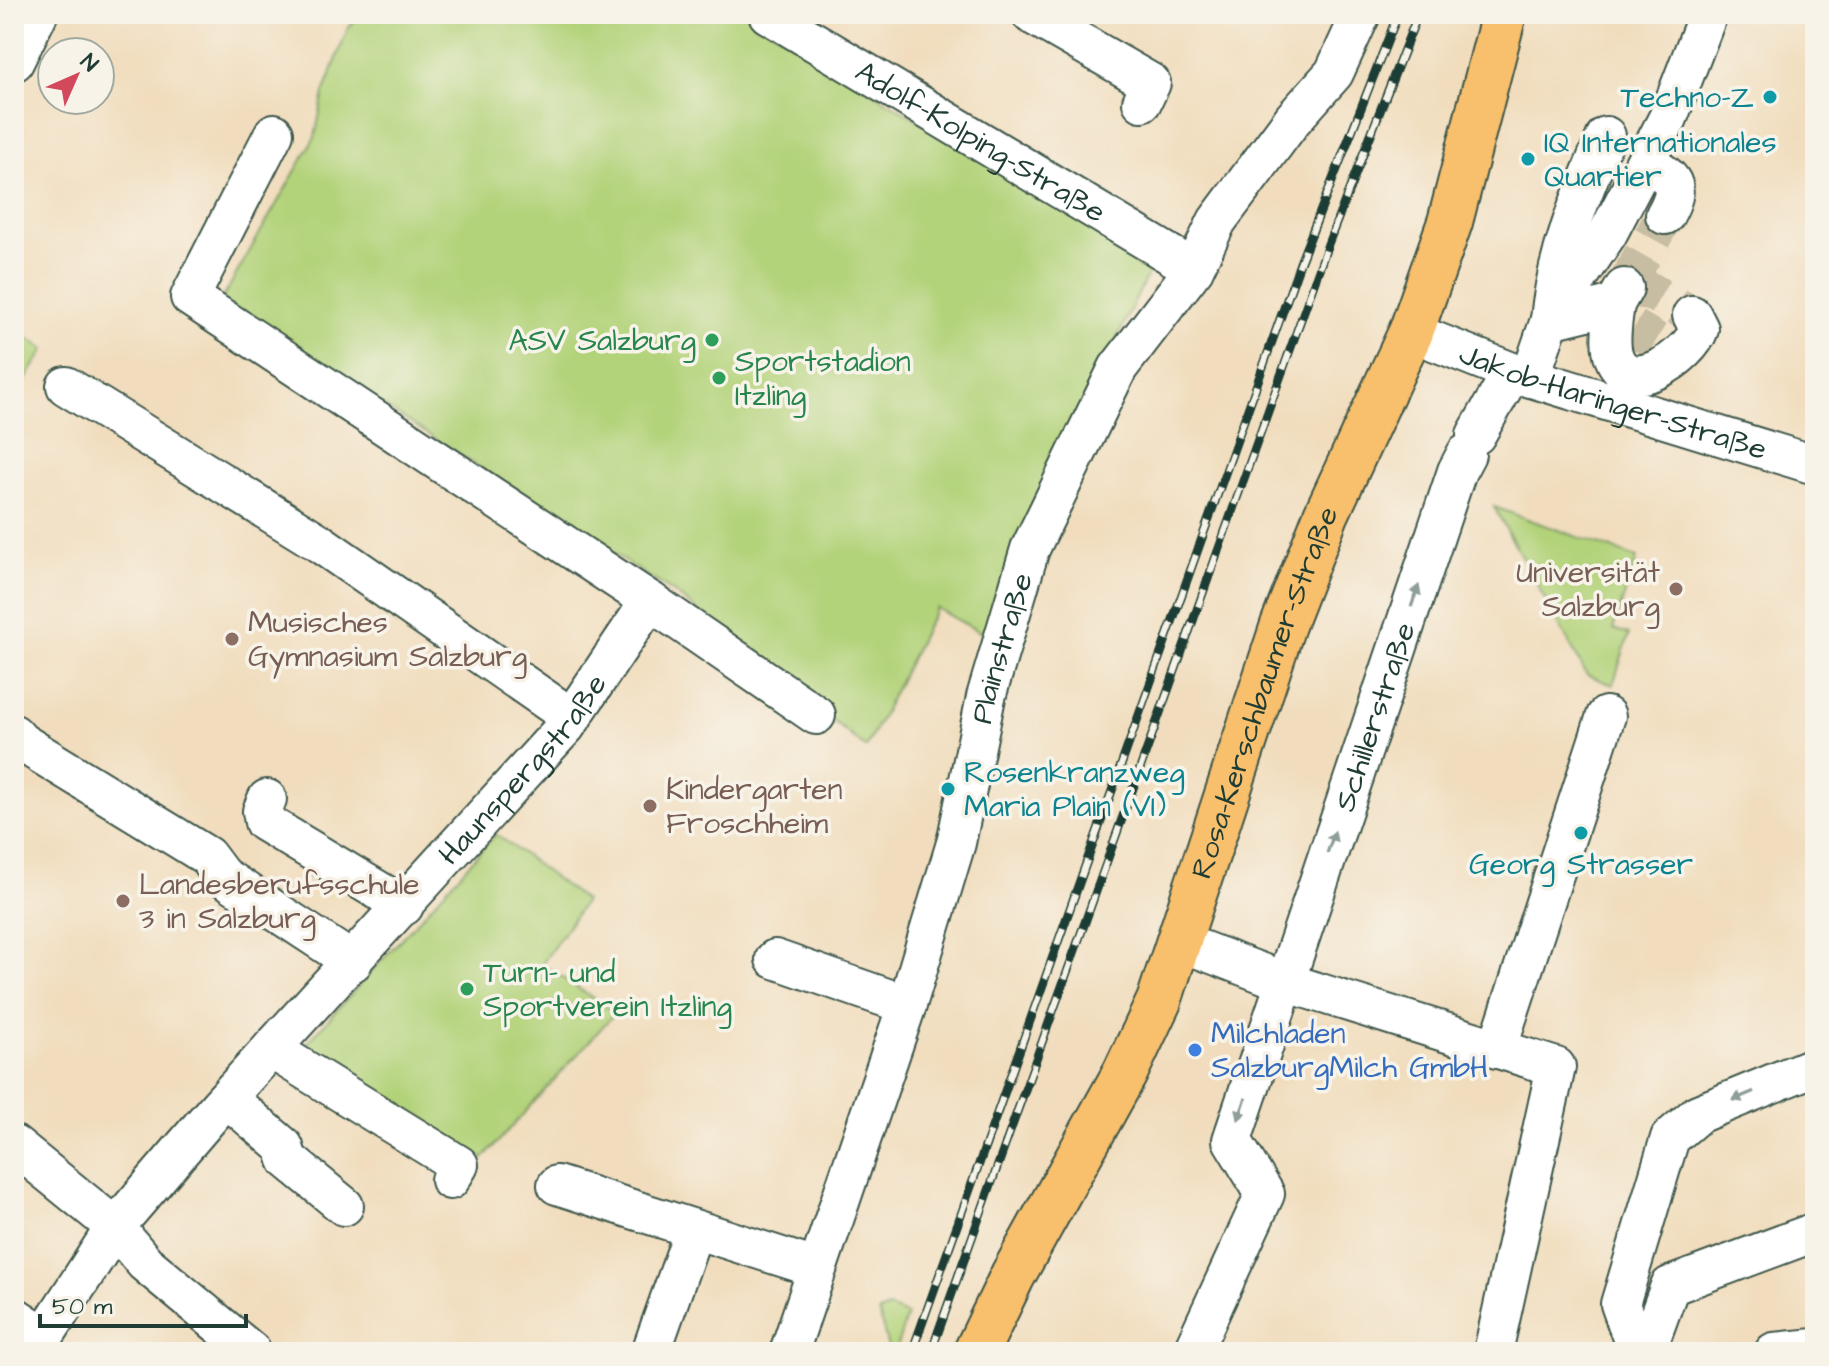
<svg xmlns="http://www.w3.org/2000/svg" width="1829" height="1366" font-family="'Architects Daughter',sans-serif">
	<style>
		.green { fill: #b3d37a; stroke: #698857; stroke-width: 2 }
		.lines { fill: none; stroke-linecap: round; stroke-linejoin: round }
		.minor-tunnel { stroke: #c7bda2; stroke-width: 38; stroke-dasharray: 38 19; stroke-linecap: butt }
		.minor-casing { stroke: #3e5549; stroke-width: 42 }
		.major-casing { stroke: #3e5549; stroke-width: 48 }
		.minor { stroke: #fff; stroke-width: 38 }
		.major { stroke: #f8bf6c; stroke-width: 44 }
		.rail-casing { stroke: #1f3d34; stroke-width: 9 }
		.rail { stroke: #f7f3e8; stroke-width: 6; stroke-dasharray: 18; stroke-linecap: butt }
		.oneway { fill: #8f9e9a }
		.culture-dot { fill: #0f9aa8; stroke: #f7f3e8; stroke-width: 3 }
		.leisure-dot { fill: #2e9e5b; stroke: #f7f3e8; stroke-width: 3 }
		.education-dot { fill: #8d6e63; stroke: #f7f3e8; stroke-width: 3 }
		.shop-dot { fill: #3f7fe0; stroke: #f7f3e8; stroke-width: 3 }
		.labels { text-anchor: middle; stroke-width: 7; stroke-linejoin: round; paint-order: stroke }
		.culture-label { font-size: 30px; fill: #0d838f; stroke: #f7f3e8; text-anchor: start }
		.street-label { font-size: 30px; fill: #1f3d34; stroke: #f7f3e8 }
		.leisure-label { font-size: 30px; fill: #27864d; stroke: #f7f3e8; text-anchor: start }
		.education-label { font-size: 30px; fill: #785e54; stroke: #f7f3e8; text-anchor: start }
		.shop-label { font-size: 30px; fill: #366cbe; stroke: #f7f3e8; text-anchor: start }
	</style>
	<rect width="100%" height="100%" fill="#f7f3e8"/>
	<filter id="ink" filterUnits="userSpaceOnUse"><feTurbulence type="fractalNoise" baseFrequency=".0125" numOctaves="2"/><feDisplacementMap in="SourceGraphic" scale="16" xChannelSelector="R" yChannelSelector="G"/><feConvolveMatrix kernelMatrix="1 2 1 2 8 2 1 2 1" color-interpolation-filters="sRGB"/></filter>
	<filter id="wash" filterUnits="userSpaceOnUse"><feTurbulence type="fractalNoise" baseFrequency=".006" numOctaves="4" result="noise"/><feDisplacementMap in="SourceGraphic" scale="32" xChannelSelector="R" yChannelSelector="G"/><feGaussianBlur stdDeviation="1.8" result="paint"/><feColorMatrix in="noise" values="0 0 0 0 0 0 0 0 0 0 0 0 0 0 0 0 0 1.4 0 .05"/><feComposite in="paint" operator="in"/></filter>
	<g filter="url(#wash)">
		<rect width="100%" height="100%" fill="#f1ddbd"/>
		<path class="green" d="M361 14H746L1152 265 1062 454 987 636 936 608 866 748 679 596 221 301 315 137 324 93 348 28Z
			M14 329 45 349 14 398Z
			M1494 507 1637 558 1613 629 1629 634 1613 685 1587 675Z
			M496 834 585 901 542 964 615 1013 477 1165 298 1053Z
			M888 1308 907 1315 895 1352H889L879 1312Z"/>
	</g>
	<g filter="url(#ink)">
		<g class="lines">
			<path class="minor-tunnel" d="M1624 288 1665 215
				M1624 288 1650 291 1692 315
				M1634 328 1656 341"/>
			<defs>
				<g id="minor">
					<path id="s1" d="M768 14 1194 269"/>
					<path d="M1031 14 1151 83 1142 102"/>
					<path d="M14 62 38 14"/>
					<path d="M1606 136C1581 196 1556 255 1550 320L1615 304 1624 288"/>
					<path d="M1645 163C1674 178 1682 184 1665 215"/>
					<path d="M1615 304C1613 320 1609 339 1613 354 1626 400 1690 357 1699 329L1692 315"/>
					<path id="s2" d="M1411 332 1512 372 1815 465"/>
					<path d="M1530 378 1550 320 1608 233 1668 118 1708 14"/>
					<path d="M66 386 318 542 572 718"/>
					<path d="M1476 435 1512 372"/>
					<path d="M650 601 816 715"/>
					<path d="M14 734 21 742 207 856 222 876 353 962"/>
					<path d="M267 799 262 811 264 822 404 906"/>
					<path d="M1178 941 1285 982 1556 1067 1493 1352"/>
					<path d="M775 959 907 1005"/>
					<path d="M271 1049 459 1165 450 1180"/>
					<path d="M1497 1049 1606 716"/>
					<path d="M227 1098 284 1147 288 1160 344 1206"/>
					<path d="M14 1145 115 1227 145 1263 252 1352"/>
					<path d="M557 1185 816 1268"/>
					<path d="M14 1316 44 1336"/>
					<path id="s3" d="M34 1352 115 1227 218 1107 566 726 650 601 190 297 274 133"/>
					<path d="M651 1352 694 1230"/>
					<path id="s4" d="M789 1352 907 1005 956 843 986 697 1030 549 1118 368 1194 269 1217 221 1293 119 1334 73 1361 14"/>
					<path id="s5" d="M1192 1352 1265 1194 1232 1140 1457 471 1466 454"/>
					<path d="M1637 1352 1620 1304 1670 1138 1698 1114 1815 1066"/>
					<path d="M1646 1352 1670 1286 1815 1232"/>
					<path d="M1774 1352 1815 1348"/>
				</g>
				<g id="major">
					<path id="s6" d="M976 1352 1013 1275 1125 1073 1159 1001 1283 625 1326 515 1411 332 1450 222 1504 14"/>
				</g>
			</defs>
			<use href="#minor" class="minor-casing"/>
			<use href="#major" class="major-casing"/>
			<use href="#minor" class="minor"/>
			<use href="#major" class="major"/>
			<defs>
				<path id="rail" d="M912 1352 1300 263 1398 14
					M931 1352 1328 244 1418 14"/>
			</defs>
			<use href="#rail" class="rail-casing"/>
			<use href="#rail" class="rail"/>
		</g>
		<defs><path id="oneway-solid" d="M-6-.8H1V-3.2L6.5 0L1 3.2V.8H-6Z" transform="scale(2)"/></defs>
		<g class="oneway">
			<use href="#oneway-solid" transform="translate(1415 596) rotate(-71)"/>
			<use href="#oneway-solid" transform="translate(1331 842) rotate(-71)"/>
			<use href="#oneway-solid" transform="translate(1743 1096) rotate(157)"/>
			<use href="#oneway-solid" transform="translate(1242 1109) rotate(109)"/>
		</g>
	</g>
	<g class="culture-dot">
		<circle cx="1770" cy="97" r="8"/>
		<circle cx="1528" cy="159" r="8"/>
		<circle cx="948" cy="789" r="8"/>
		<circle cx="1581" cy="833" r="8"/>
	</g>
	<g class="leisure-dot">
		<circle cx="712" cy="340" r="8"/>
		<circle cx="719" cy="378" r="8"/>
		<circle cx="467" cy="989" r="8"/>
	</g>
	<g class="education-dot">
		<circle cx="1676" cy="589" r="8"/>
		<circle cx="232" cy="639" r="8"/>
		<circle cx="650" cy="806" r="8"/>
		<circle cx="123" cy="901" r="8"/>
	</g>
	<circle class="shop-dot" cx="1195" cy="1050" r="8"/>
	<g class="labels">
		<g class="culture-label">
			<text x="1754" y="107" text-anchor="end">Techno-Z</text>
			<text x="1544" y="152">IQ Internationales<tspan x="1544" dy="34">Quartier</tspan></text>
			<text x="964" y="782">Rosenkranzweg<tspan x="964" dy="34">Maria Plain (VI)</tspan></text>
			<text x="1581" y="874" text-anchor="middle">Georg Strasser</text>
		</g>
		<g class="street-label">
			<text dy="10" stroke="none"><textPath href="#s1" startOffset="248">Adolf-Kolping-Straße</textPath></text>
			<text dy="10" stroke="none"><textPath href="#s2" startOffset="214">Jakob-Haringer-Straße</textPath></text>
			<text dy="10" stroke="none"><textPath href="#s4" startOffset="736">Plainstraße</textPath></text>
			<text dy="10" stroke="none"><textPath href="#s6" startOffset="722">Rosa-Kerschbaumer-Straße</textPath></text>
			<text dy="10" stroke="none"><textPath href="#s5" startOffset="684">Schillerstraße</textPath></text>
			<text dy="10" stroke="none"><textPath href="#s3" startOffset="762">Haunspergstraße</textPath></text>
		</g>
		<g class="leisure-label">
			<text x="696" y="350" text-anchor="end">ASV Salzburg</text>
			<text x="735" y="371">Sportstadion<tspan x="735" dy="34">Itzling</tspan></text>
			<text x="483" y="982">Turn- und<tspan x="483" dy="34">Sportverein Itzling</tspan></text>
		</g>
		<g class="education-label">
			<text x="1660" y="582" text-anchor="end">Universität<tspan x="1660" dy="34">Salzburg</tspan></text>
			<text x="248" y="632">Musisches<tspan x="248" dy="34">Gymnasium Salzburg</tspan></text>
			<text x="666" y="799">Kindergarten<tspan x="666" dy="34">Froschheim</tspan></text>
			<text x="139" y="894">Landesberufsschule<tspan x="139" dy="34">3 in Salzburg</tspan></text>
		</g>
		<g class="shop-label">
			<text x="1211" y="1043">Milchladen<tspan x="1211" dy="34">SalzburgMilch GmbH</tspan></text>
		</g>
	</g>
	<rect width="1829" height="1366" fill="none" stroke="#f7f3e8" stroke-width="48"/>
	<g transform="translate(76 76) rotate(45)"><circle r="38" fill="#f7f3e8" stroke="#a1aaa0" stroke-width="2"/>
	<path d="M0-6L14 30L0 20L-14 30Z" fill="#d1495b"/>
	<text y="-12" font-size="22" font-weight="bold" text-anchor="middle" fill="#1f3d34">N</text>
	</g>
	<path d="M40 1314v12h206v-12" fill="none" stroke="#1f3d34" stroke-width="4"/>
	<text x="52" y="1314" font-size="24" fill="#1f3d34" stroke="#f7f3e8" stroke-width="6" paint-order="stroke">50 m</text>
</svg>
